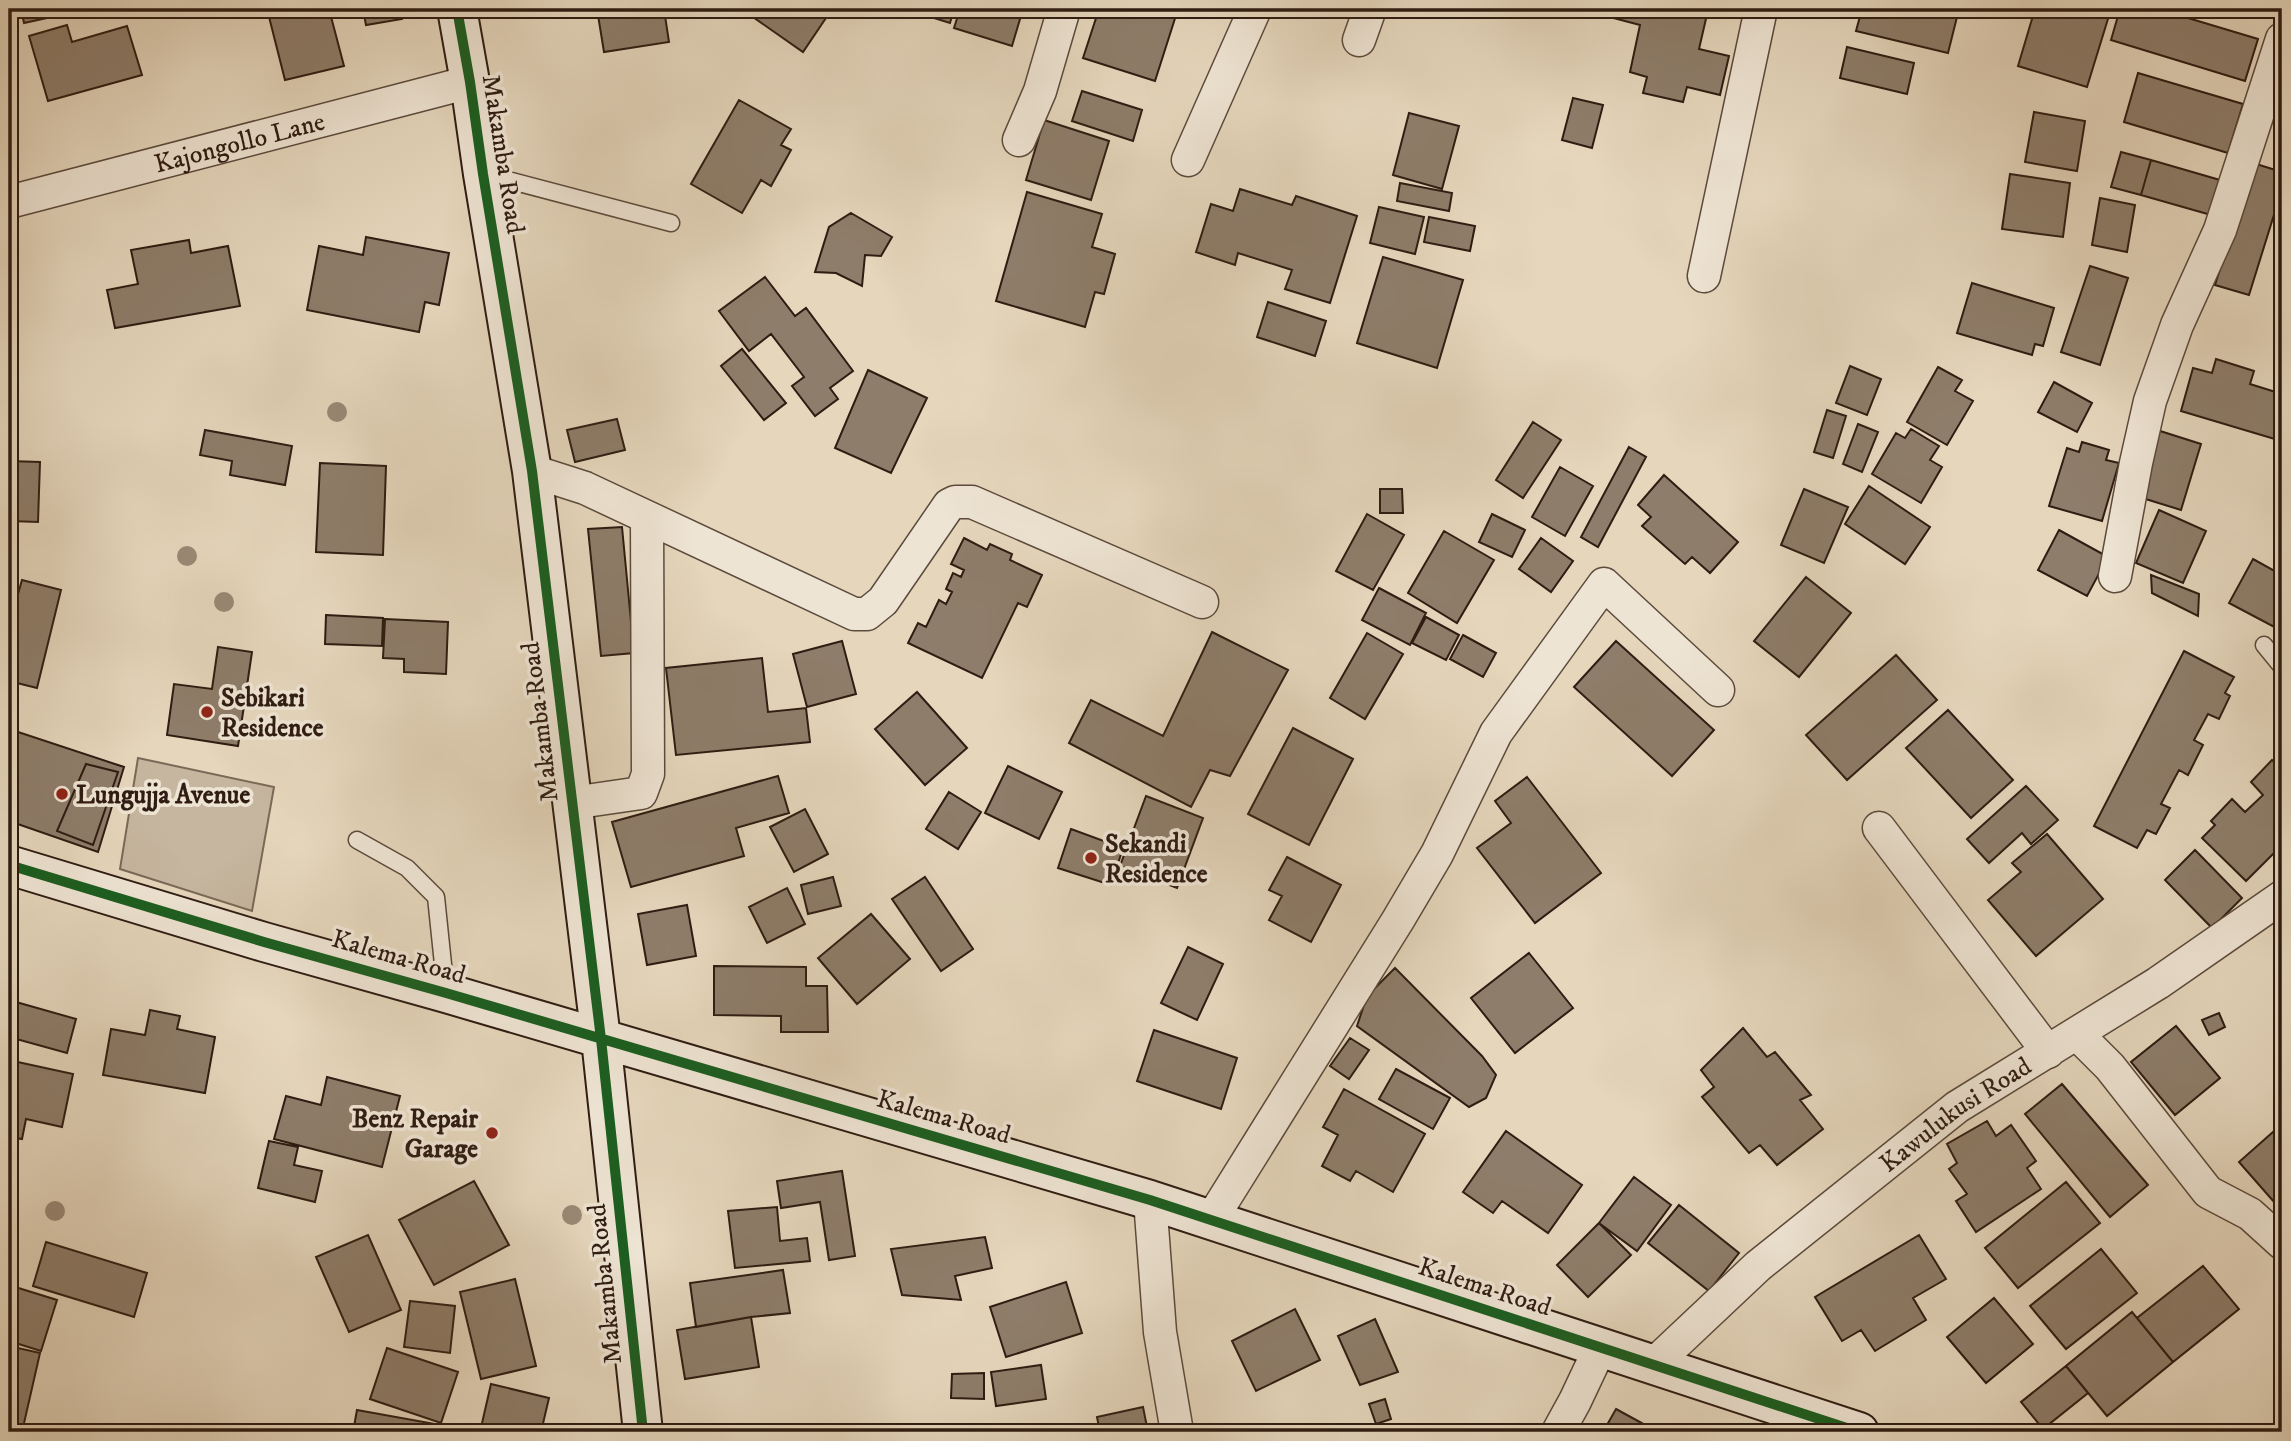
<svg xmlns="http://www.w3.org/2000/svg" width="2291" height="1441" font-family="'IM FELL DW Pica',serif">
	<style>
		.green { fill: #c6b69f; stroke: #7a6958; stroke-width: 2 }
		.building { fill: #8e7d6a; stroke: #2f1c12; stroke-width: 2 }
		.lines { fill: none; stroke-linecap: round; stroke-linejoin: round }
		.lane-casing { stroke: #5c4a3c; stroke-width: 19 }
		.street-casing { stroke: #5c4a3c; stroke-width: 35 }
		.secondary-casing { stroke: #2f1c12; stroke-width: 42 }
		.lane { stroke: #eee4d3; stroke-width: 16 }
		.street { stroke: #eee4d3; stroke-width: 32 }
		.secondary { stroke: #eee4d3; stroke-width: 38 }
		.cycleway-casing { stroke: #eee4d3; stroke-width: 15 }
		.cycleway { stroke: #1b5e20; stroke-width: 10 }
		.tree { fill: #9a8976 }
		.poi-dot { fill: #8f2418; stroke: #eee4d3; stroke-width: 2.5 }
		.labels { text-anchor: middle; stroke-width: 7; stroke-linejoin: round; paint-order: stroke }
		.street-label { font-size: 26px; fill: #2f1c12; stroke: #eee4d3 }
		.poi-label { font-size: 26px; font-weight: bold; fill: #2f1c12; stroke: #eee4d3; text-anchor: start }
	</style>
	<rect width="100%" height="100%" fill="#e5d6bc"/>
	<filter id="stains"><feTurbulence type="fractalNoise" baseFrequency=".00286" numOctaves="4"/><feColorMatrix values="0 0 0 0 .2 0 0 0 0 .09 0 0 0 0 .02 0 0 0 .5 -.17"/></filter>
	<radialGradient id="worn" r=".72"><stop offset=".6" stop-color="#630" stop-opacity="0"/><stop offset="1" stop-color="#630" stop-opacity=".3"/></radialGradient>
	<path class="green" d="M138 758 274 787 252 911 120 869Z"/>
	<path class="building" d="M21 9H88L24 23Z
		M267 9H329L344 66 285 80Z
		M363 9H400L402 19 366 25Z
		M597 9H664L669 42 604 52Z
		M754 9H832L803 52 750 15Z
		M905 9H954L950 23Z
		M960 9H1023L1012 46 954 28Z
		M1099 9H1178L1155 81 1083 58Z
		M1608 9 1708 10 1699 49 1729 56 1720 95 1687 87 1683 102 1643 93 1647 77 1630 72 1640 25 1606 16Z
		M1862 9H1959L1948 53 1856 31Z
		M2035 9H2111L2087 87 2018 66Z
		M2120 9H2158L2258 39 2245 81 2111 40Z
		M67 25 72 42 127 26 142 75 48 101 29 36Z
		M1847 47 1914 63 1907 94 1840 78Z
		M2138 73 2243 104 2228 153 2124 122Z
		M1082 91 1142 110 1133 141 1072 121Z
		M1573 98 1603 105 1592 148 1562 140Z
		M739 100 791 129 781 145 791 150 771 186 761 180 742 213 691 184Z
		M2034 112 2085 121 2077 171 2025 162Z
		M1409 113 1459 126 1442 189 1393 175Z
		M1044 120 1109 141 1091 200 1026 180Z
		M2121 152 2151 160 2141 195 2111 187Z
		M2151 160 2220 180 2211 215 2141 195Z
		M2253 163 2282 172V189L2249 295 2215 285Z
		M2010 174 2070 183 2063 237 2002 229Z
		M1400 183 1452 193 1449 211 1397 201Z
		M1240 189 1292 205 1296 196 1357 216 1330 303 1285 289 1292 270 1238 253 1235 265 1196 252 1211 204 1233 211Z
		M1027 192 1102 214 1092 247 1115 254 1104 294 1095 292 1085 327 996 301Z
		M2100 198 2135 205 2127 252 2092 245Z
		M1379 207 1424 217 1415 254 1370 243Z
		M851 213 892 237 881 256 865 255 862 286 836 273 815 272 829 227Z
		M1429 217 1475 226 1470 251 1424 242Z
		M366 237 449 253 439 305 425 302 419 332 307 310 319 246 363 255Z
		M189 240 191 253 228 246 240 306 115 328 107 290 138 284 131 250Z
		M1383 257 1463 280 1437 368 1357 343Z
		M2090 266 2128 278 2100 365 2061 352Z
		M765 277 795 316 806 308 853 371 830 388 838 399 815 416 792 386 804 377 771 334 749 351 719 311Z
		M1972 283 2054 308 2043 346 2035 344 2032 355 1957 333Z
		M1268 302 1326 321 1315 356 1257 337Z
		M742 349 786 403 764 420 721 366Z
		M2216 359 2254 371 2250 384 2282 394V427L2278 440 2181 411 2193 368 2212 373Z
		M1850 366 1881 379 1867 415 1836 403Z
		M1938 367 1962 380 1955 391 1973 401 1947 445 1907 422Z
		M868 370 927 398 891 473 835 448Z
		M2054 382 2092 403 2077 432 2038 412Z
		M1827 410 1846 416 1833 458 1814 452Z
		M617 419 625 450 575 462 567 430Z
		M1533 422 1561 440 1523 498 1496 480Z
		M1858 424 1878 432 1862 472 1843 464Z
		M1911 429 1939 446 1930 460 1942 467 1921 503 1872 474 1896 433 1905 438Z
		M205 430 292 446 285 485 230 475 232 461 200 455Z
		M2157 430 2201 444 2181 510 2136 496Z
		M2082 442 2109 450 2106 460 2119 463 2102 521 2049 506 2067 448 2079 452Z
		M1629 447 1646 457 1598 547 1581 537Z
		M9 461 40 462 38 522 9 521Z
		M320 463 386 466 383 555 316 552Z
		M1560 467 1593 486 1565 536 1532 517Z
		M1664 475 1738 542 1710 573 1692 557 1685 564 1642 526 1651 517 1638 505Z
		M1869 486 1930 527 1905 564 1845 524Z
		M1380 489H1402L1403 513H1380Z
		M1804 489 1848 507 1824 563 1781 545Z
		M2159 510 2206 531 2183 583 2136 563Z
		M1367 514 1404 535 1373 590 1336 571Z
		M1492 514 1525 530 1512 557 1479 542Z
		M622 527 634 653 601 656 588 529Z
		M2059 530 2108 557 2087 596 2038 570Z
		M1444 531 1494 560 1457 623 1408 593Z
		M964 538 987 550 990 544 1012 554 1010 560 1042 575 1027 607 1018 603 982 678 908 643 918 623 926 627 939 600 946 604 952 592 946 589 953 573 961 577 964 570 951 564Z
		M1541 538 1573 561 1551 592 1519 569Z
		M2253 559 2282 575V631L2229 603Z
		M2151 575 2199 594 2198 616 2152 593Z
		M1806 577 1851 613 1799 677 1754 641Z
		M22 580 61 590 37 688 13 682 9 698V599L16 601Z
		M1379 588 1426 613 1410 645 1362 620Z
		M326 615 383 618 382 646 325 644Z
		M1426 617 1459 635 1446 660 1412 643Z
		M385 619 448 622 446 674 404 672V659L383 658Z
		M1212 632 1288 670 1230 776 1210 770 1191 807 1069 743 1091 700 1163 736Z
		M1367 633 1403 654 1365 719 1330 698Z
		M1463 635 1496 653 1483 677 1450 659Z
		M842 641 856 694 807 707 793 654Z
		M1616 641 1714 730 1672 776 1574 687Z
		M218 647 252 652 238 746 167 735 174 684 212 689Z
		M2184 651 2234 677 2225 693 2230 696 2219 719 2208 714 2194 740 2203 745 2188 775 2179 770 2161 804 2170 808 2156 834 2147 830 2137 848 2094 826Z
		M1896 655 1937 700 1847 780 1806 735Z
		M762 658 768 712 806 708 810 742 676 755 666 668Z
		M917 692 967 748 925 785 875 729Z
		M1948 710 2013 780 1971 818 1906 748Z
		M1293 728 1353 759 1309 845 1248 814Z
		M9 729 124 767 98 852 9 821Z
		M2272 760 2279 767 2282 764V845L2246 881 2202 838 2215 825 2211 821 2232 799 2245 812 2263 795 2251 782Z
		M86 764 118 772 93 845 57 831Z
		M1008 766 1062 792 1039 839 985 813Z
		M778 776 789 813 736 828 744 856 631 887 612 822Z
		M1527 777 1601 873 1535 923 1477 848 1511 823 1495 801Z
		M2026 786 2058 820 2031 844 2022 833 1989 863 1967 839Z
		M949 792 981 812 958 849 926 829Z
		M1146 796 1203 818 1177 888 1120 866Z
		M805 809 828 854 794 872 770 827Z
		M1071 829 1123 848 1111 885 1058 868Z
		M2047 834 2103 899 2036 956 1988 900 2021 872 2012 863Z
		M2195 850 2242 898 2212 928 2165 880Z
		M1287 857 1341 885 1311 942 1269 920 1282 896 1269 890Z
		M833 877 841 906 808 914 801 885Z
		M925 877 973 949 941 971 892 899Z
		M787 888 805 924 767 943 749 907Z
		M687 905 696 956 647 965 638 914Z
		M871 914 910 959 857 1004 818 958Z
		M1188 947 1223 964 1197 1020 1161 1003Z
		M1529 953 1573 1008 1515 1053 1471 998Z
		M714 966 806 967V986H827L828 1032H781V1016L714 1015Z
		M1395 968 1482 1056 1496 1075 1486 1098 1469 1107 1357 1026 1367 996Z
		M9 1000 76 1019 67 1053 9 1037Z
		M150 1010 180 1016 177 1029 215 1037 205 1093 103 1075 111 1029 145 1035Z
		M2219 1013 2225 1027 2209 1035 2202 1020Z
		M2176 1026 2220 1078 2175 1115 2131 1062Z
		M1743 1028 1767 1057 1775 1052 1811 1095 1800 1100 1823 1129 1777 1165 1760 1145 1749 1153 1702 1097 1714 1087 1701 1070Z
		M1154 1030 1237 1058 1221 1109 1137 1081Z
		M1350 1038 1369 1050 1349 1079 1330 1066Z
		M9 1047 16 1049 13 1061 73 1074 62 1127 26 1119 22 1139 9 1137Z
		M1396 1069 1450 1098 1433 1129 1379 1099Z
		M327 1077 400 1096 382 1167 274 1139 286 1096 321 1105Z
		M2062 1084 2148 1185 2110 1217 2025 1114Z
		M1344 1089 1425 1134 1393 1192 1356 1171 1350 1181 1322 1166 1338 1135 1323 1127Z
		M1987 1121 1996 1136 2011 1125 2036 1161 2027 1168 2041 1189 1976 1232 1956 1201 1967 1194 1949 1169 1957 1163 1947 1144Z
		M2282 1124V1211L2239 1162Z
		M1506 1131 1582 1185 1548 1233 1502 1201 1493 1213 1463 1192Z
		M269 1141 298 1147 294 1165 322 1171 315 1202 258 1188Z
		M842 1171 855 1256 829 1260 820 1202 781 1208 777 1181Z
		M1634 1177 1671 1205 1637 1251 1599 1223Z
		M474 1181 509 1245 434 1285 399 1220Z
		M2066 1182 2100 1223 2018 1288 1985 1248Z
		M1679 1205 1739 1253 1709 1291 1648 1243Z
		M777 1207 780 1241 807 1238 810 1261 735 1268 728 1211Z
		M1599 1223 1631 1255 1588 1297 1557 1265Z
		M368 1235 401 1310 349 1332 316 1257Z
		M1919 1235 1946 1279 1913 1298 1926 1320 1875 1351 1861 1330 1842 1341 1815 1297Z
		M985 1237 992 1268 955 1276 961 1300 902 1295 891 1249Z
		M46 1242 147 1273 134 1317 33 1286Z
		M2101 1249 2137 1293 2066 1349 2030 1306Z
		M2203 1266 2239 1309 2173 1362 2137 1318Z
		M783 1270 790 1313 751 1317 696 1327 690 1283Z
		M515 1279 536 1366 481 1379 460 1292Z
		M1066 1282 1082 1333 1006 1357 990 1307Z
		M12 1286 57 1300 41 1351 9 1341V1296Z
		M1994 1298 2033 1344 1986 1383 1947 1337Z
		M410 1301 455 1306 450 1353 404 1347Z
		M1295 1309 1320 1360 1256 1391 1232 1341Z
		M2132 1312 2173 1362 2107 1416 2066 1366Z
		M751 1317 759 1367 685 1379 677 1330Z
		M1375 1319 1398 1372 1360 1385 1338 1336Z
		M9 1346 40 1353 22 1432H9Z
		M387 1348 458 1372 441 1423 370 1399Z
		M1041 1365 1046 1399 996 1406 991 1372Z
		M2066 1366 2088 1393 2043 1429 2021 1402Z
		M984 1373V1399L951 1398 952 1374Z
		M491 1384 549 1398 541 1432H480Z
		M1385 1399 1391 1419 1376 1424 1369 1404Z
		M1143 1407 1148 1432H1100L1097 1417Z
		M1616 1409 1658 1432H1603Z
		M357 1410 435 1424 434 1432H353Z"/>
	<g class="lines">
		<defs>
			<path id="lane" d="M485 174 671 223
				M2264 645 2282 667
				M357 840 407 868 436 897 446 993"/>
			<g id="street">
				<path d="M1359 40 1370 9"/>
				<path d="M1019 140 1040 91 1064 9"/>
				<path d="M1188 160 1255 9"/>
				<path id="s1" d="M9 202 470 82"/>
				<path d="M1704 276 1761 9"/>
				<path d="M532 471 585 488 854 614H867L883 601 949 505 955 502H972L1202 602"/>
				<path d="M2115 576 2136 463 2150 401 2177 325 2220 230 2282 39"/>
				<path d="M572 803 641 793 648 774 647 518"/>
				<path d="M1879 828 2048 1052"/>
				<path d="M2077 1034 2110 1067 2208 1192 2250 1214 2282 1243"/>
				<path d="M1150 1200 1160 1332 1177 1432"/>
				<path d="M1211 1220 1398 920 1437 854 1496 733 1604 584 1718 690"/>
				<path id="s2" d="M1654 1364 1758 1266 1957 1107 2158 983 2282 897"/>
				<path d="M1558 1432 1575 1401 1600 1348"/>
			</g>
			<path id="secondary" d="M457 9 470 82 483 174 532 471 601 1039 643 1432
				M9 865 264 942 446 993 1150 1200 1859 1432"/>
		</defs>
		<use href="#lane" class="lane-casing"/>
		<use href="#street" class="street-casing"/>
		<use href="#secondary" class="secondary-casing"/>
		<use href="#lane" class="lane"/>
		<use href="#street" class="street"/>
		<use href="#secondary" class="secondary"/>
		<defs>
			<path id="cycleway" d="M457 9 470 82 483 174 532 471 601 1039 643 1432
				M9 865 264 942 446 993 1150 1200 1859 1432"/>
		</defs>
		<use href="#cycleway" class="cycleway-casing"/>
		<use href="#cycleway" class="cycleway"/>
	</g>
	<g class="tree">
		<circle cx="337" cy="412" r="10"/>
		<circle cx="187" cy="556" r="10"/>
		<circle cx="224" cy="602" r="10"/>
		<circle cx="55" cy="1211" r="10"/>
		<circle cx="572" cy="1215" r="10"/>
	</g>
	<g class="poi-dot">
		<circle cx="207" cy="712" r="7"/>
		<circle cx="62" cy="794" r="7"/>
		<circle cx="1091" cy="858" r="7"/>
		<circle cx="492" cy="1133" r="7"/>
	</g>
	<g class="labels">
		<g class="street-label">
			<text dy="9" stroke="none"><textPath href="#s1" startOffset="238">Kajongollo Lane</textPath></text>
			<text transform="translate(504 154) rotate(81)" y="9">Makamba Road</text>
			<text transform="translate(539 722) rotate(-97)" y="9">Makamba Road</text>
			<text transform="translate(399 956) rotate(16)" y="9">Kalema Road</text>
			<text dy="9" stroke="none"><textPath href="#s2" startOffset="392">Kawulukusi Road</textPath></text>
			<text transform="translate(944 1116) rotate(16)" y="9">Kalema Road</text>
			<text transform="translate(604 1284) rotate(-96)" y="9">Makamba Road</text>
			<text transform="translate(1485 1286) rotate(18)" y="9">Kalema Road</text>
		</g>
		<g class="poi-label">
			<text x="221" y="706">Sebikari<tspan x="221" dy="30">Residence</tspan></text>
			<text x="76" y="803">Lungujja Avenue</text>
			<text x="1105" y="852">Sekandi<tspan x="1105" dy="30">Residence</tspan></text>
			<text x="478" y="1127" text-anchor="end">Benz Repair<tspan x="478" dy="30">Garage</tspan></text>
		</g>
	</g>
	<rect width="2291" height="1441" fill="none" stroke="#e5d6bc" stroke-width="35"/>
	<rect x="10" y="10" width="2270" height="1420" fill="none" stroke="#2f1c12" stroke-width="3.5"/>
	<rect x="18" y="18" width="2256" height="1406" fill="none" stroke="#2f1c12" stroke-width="2"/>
	<rect width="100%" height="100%" filter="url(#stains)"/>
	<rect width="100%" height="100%" fill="url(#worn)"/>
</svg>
